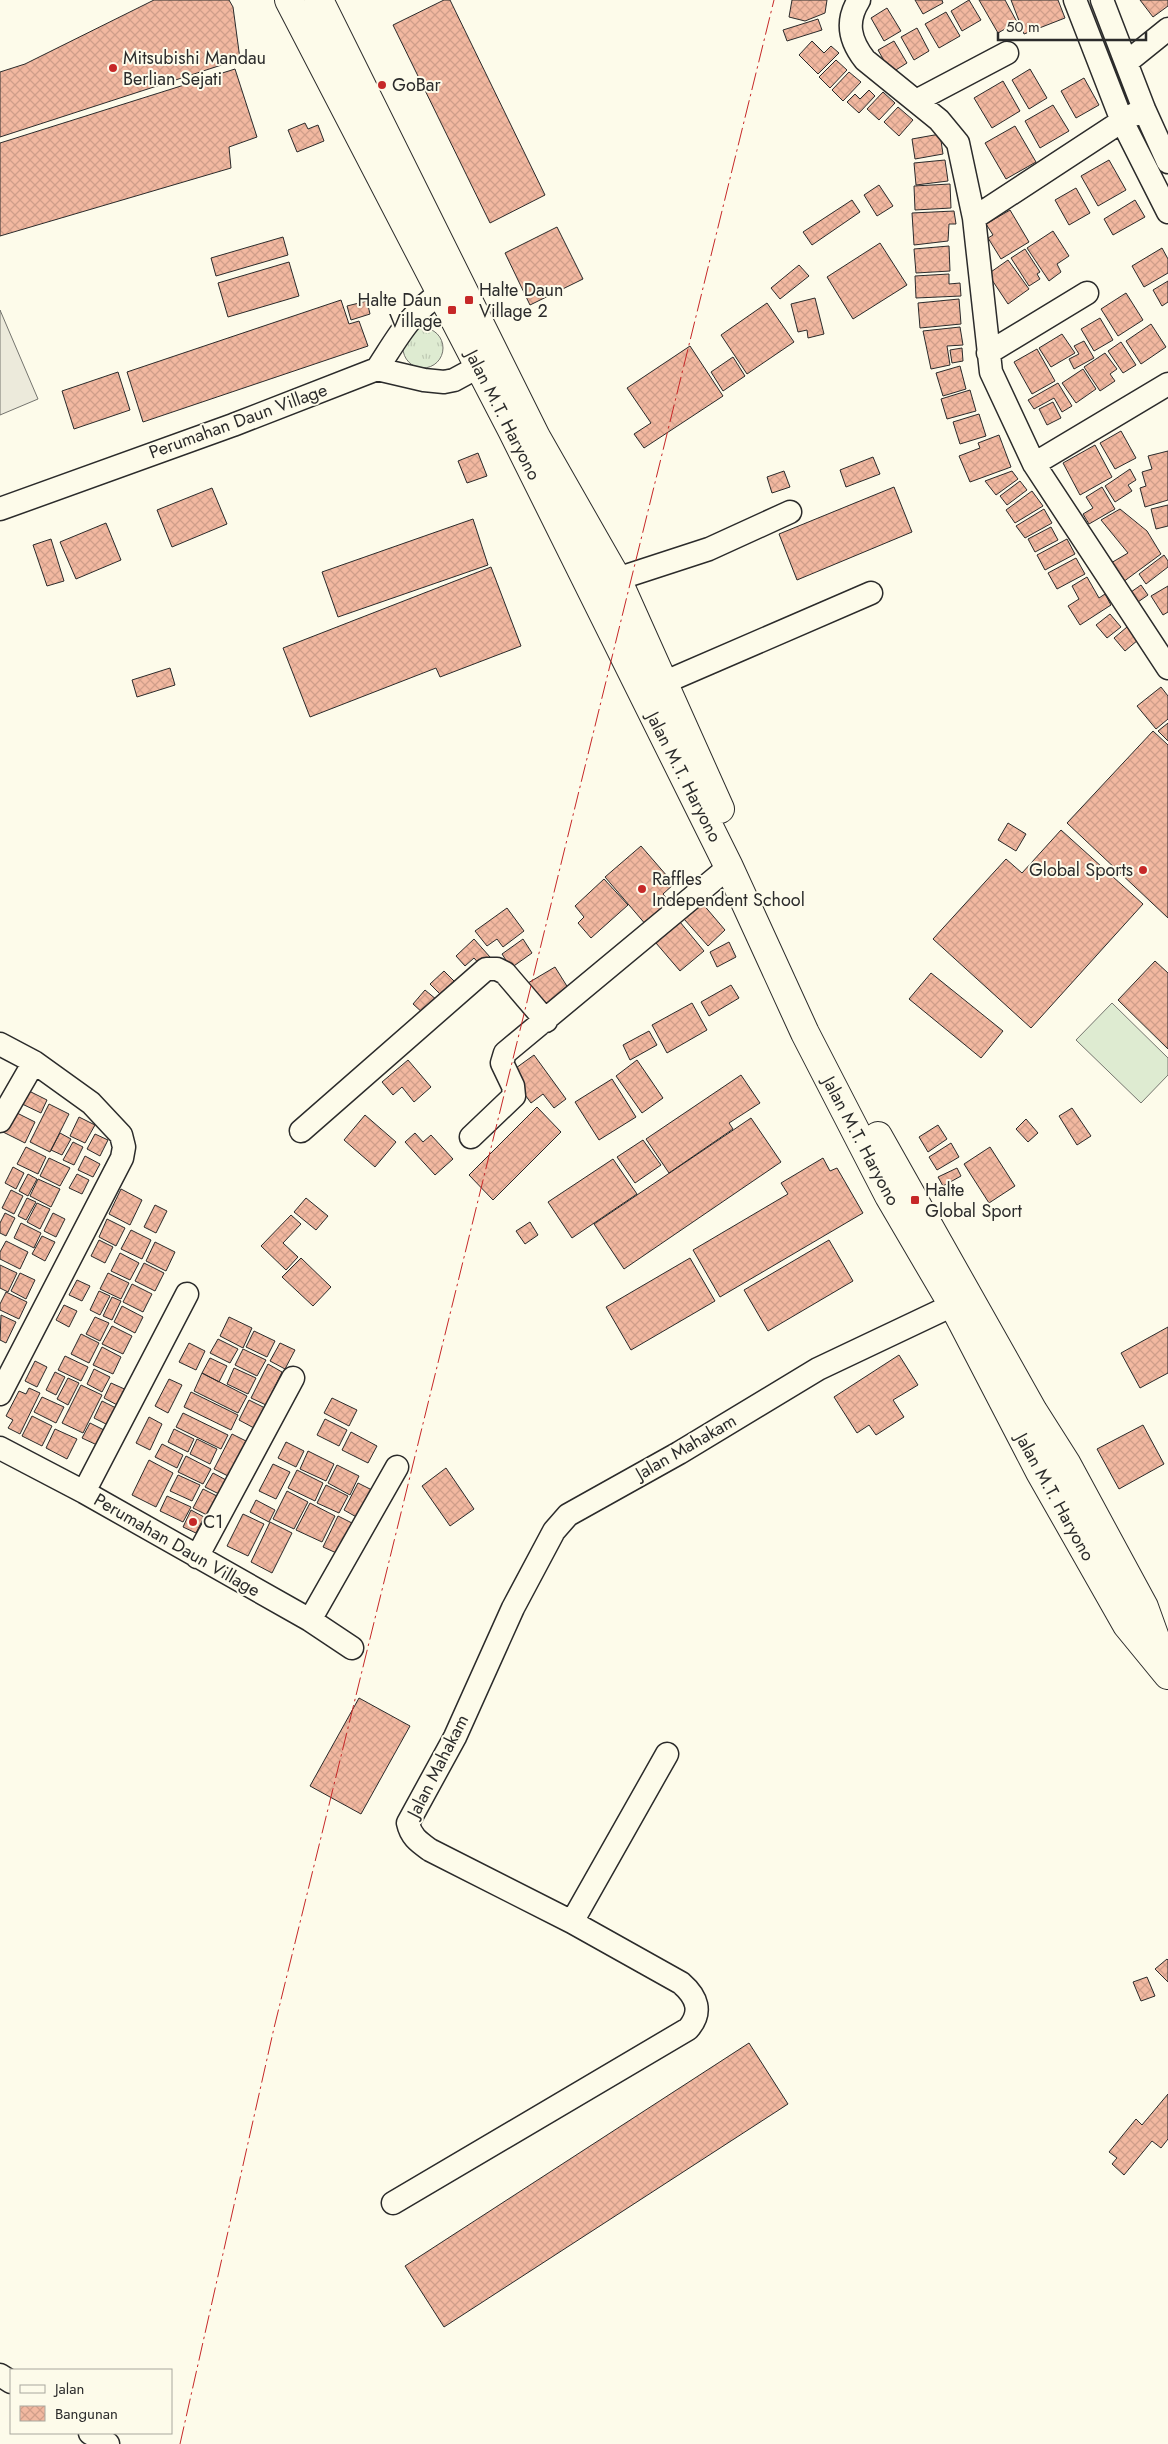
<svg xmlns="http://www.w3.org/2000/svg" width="1168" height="2444" font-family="Jost,sans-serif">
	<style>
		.grass { fill: #deebd1; stroke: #74746e }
		.park { fill: url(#park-tufts); stroke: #74746e }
		.parking { fill: #eceadb; stroke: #74746e }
		.building { fill: url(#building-cross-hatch); stroke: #2b2b2b }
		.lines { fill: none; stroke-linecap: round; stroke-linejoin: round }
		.minor-casing { stroke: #2b2b2b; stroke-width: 25 }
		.major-casing { stroke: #2b2b2b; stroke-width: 30 }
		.minor { stroke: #fdfbea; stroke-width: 22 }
		.major { stroke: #fdfbea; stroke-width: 28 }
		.power { stroke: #c62828; stroke-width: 1; stroke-dasharray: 18 4 2.5 4; stroke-linecap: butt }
		.poi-dot { fill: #c62828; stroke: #fdfbea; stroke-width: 2 }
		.labels { text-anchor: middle; stroke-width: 4; stroke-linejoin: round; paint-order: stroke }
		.poi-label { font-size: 18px; fill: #2b2b2b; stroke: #fdfbea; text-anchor: start }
		.street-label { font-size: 18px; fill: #2b2b2b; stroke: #fdfbea }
	</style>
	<defs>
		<pattern id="park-tufts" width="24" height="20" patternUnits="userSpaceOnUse" patternTransform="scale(1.25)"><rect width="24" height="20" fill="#deebd1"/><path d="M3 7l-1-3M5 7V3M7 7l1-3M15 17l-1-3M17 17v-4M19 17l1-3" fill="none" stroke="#bfcab4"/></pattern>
		<pattern id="building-cross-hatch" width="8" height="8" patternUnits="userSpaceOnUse" patternTransform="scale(1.25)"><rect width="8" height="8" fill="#f2b8a0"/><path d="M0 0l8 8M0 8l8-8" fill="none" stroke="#d09e8a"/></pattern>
	</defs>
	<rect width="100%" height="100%" fill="#fdfbea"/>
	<path class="grass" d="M1112 1003 1168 1058V1075L1141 1103 1076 1040Z"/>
	<path class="park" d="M403 348a20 20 0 1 1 40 0a20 20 0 1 1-40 0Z"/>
	<path class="parking" d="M0 310 38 399 0 415Z"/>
	<path class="building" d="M154 0H229L233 7 240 59 0 137V72L25 64Z
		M444 0H450L545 195 490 223 393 25Z
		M792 0H827L825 13 805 21 789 17Z
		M915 0H942L943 3 923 14Z
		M969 0 981 20 962 31 951 11Z
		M979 0H1005L1017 22 998 33Z
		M1011 0H1058L1065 18 1024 34Z
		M1140 0H1168V6L1153 17Z
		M887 8 901 31 884 41 871 18Z
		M946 12 960 36 939 48 925 24Z
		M818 19 822 30 787 41 783 30Z
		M917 28 929 51 914 60 901 37Z
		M812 41 824 53 831 46 839 53 818 74 799 55Z
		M894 41 907 63 891 73 878 50Z
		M836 60 847 70 830 88 819 77Z
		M235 69 257 137 229 147 231 168 0 236V143Z
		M1030 69 1047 98 1029 109 1012 80Z
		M849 72 861 82 843 101 832 90Z
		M1084 78 1099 105 1076 118 1061 91Z
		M1003 81 1020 111 992 128 974 98Z
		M869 90 875 96 859 113 847 102 855 94 860 99Z
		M883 92 895 103 879 120 867 109Z
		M1053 105 1069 131 1040 148 1025 121Z
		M898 107 913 120 899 136 884 122Z
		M305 123 308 129 318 125 324 141 297 152 288 130Z
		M1015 126 1036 162 1006 179 985 143Z
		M940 134 943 154 915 159 912 139Z
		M945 160 948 181 916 185 914 163Z
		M1109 160 1126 190 1098 206 1081 176Z
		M950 184 951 208 915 210 914 186Z
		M879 185 893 206 877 216 864 195Z
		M1076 188 1090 213 1069 225 1055 200Z
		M852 200 860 212 812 245 803 232Z
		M1135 200 1145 217 1113 235 1104 219Z
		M1010 210 1029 242 1001 259 988 238 993 235 986 224Z
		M954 211 956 224H949L948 241 914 245 912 213Z
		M557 227 583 279 530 305 505 253Z
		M1053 231 1069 256 1057 264 1061 272 1049 281 1027 248Z
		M283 237 288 255 216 276 211 258Z
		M880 243 907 285 853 319 827 277Z
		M949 246 950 271 916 273 914 249Z
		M1162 248 1168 259V273L1144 287 1132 266Z
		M1025 249 1040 272 1037 274 1040 279 1029 286 1011 258Z
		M1008 260 1029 289 1008 304 988 274Z
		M289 262 299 296 228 317 218 283Z
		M799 265 809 276 780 299 771 288Z
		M949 274V284L960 283 961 296 916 298 915 276Z
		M1168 281V302L1162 306 1153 290Z
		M1126 293 1143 320 1118 336 1101 309Z
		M815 298 824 334 808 338 807 330 798 332 791 304Z
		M959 299 961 324 920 328 918 303Z
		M341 300 349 324 359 321 368 346 143 422 127 372Z
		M367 301 370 314 351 320 347 306Z
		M767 303 794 342 747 374 721 335Z
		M1100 318 1113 340 1094 351 1081 329Z
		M1151 324 1166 347 1141 364 1126 341Z
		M960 327 963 345 947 346 950 365 931 369 923 331Z
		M1062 334 1075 353 1051 367 1039 348Z
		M1084 341 1094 358 1074 369 1069 359 1079 354 1074 346Z
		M1121 342 1136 365 1123 373 1108 351Z
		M690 346 723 396 644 448 634 434 651 423 627 388Z
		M962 348 963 361 952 363 950 350Z
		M1037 349 1055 381 1032 394 1014 362Z
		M1105 353 1117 369 1110 374 1115 381 1100 391 1084 367Z
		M733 357 745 376 723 391 711 372Z
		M960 366 966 389 943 396 936 373Z
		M1083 369 1096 389 1076 403 1062 383Z
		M118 372 130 410 74 429 62 391Z
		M1058 383 1072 406 1062 412 1054 398 1034 409 1028 400Z
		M970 390 976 411 947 419 941 399Z
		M1053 402 1061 418 1047 425 1039 409Z
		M979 414 986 436 960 444 953 422Z
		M1121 431 1136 458 1115 469 1100 443Z
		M999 435 1011 467 970 482 959 456 980 448 978 443Z
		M1095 445 1112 477 1080 495 1063 463Z
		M1168 451V500L1145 507 1140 488 1146 486 1142 472 1152 469 1148 456Z
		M478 453 487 476 467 483 458 461Z
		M873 457 880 474 846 487 840 470Z
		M1130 469 1136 480 1128 485 1132 491 1115 502 1105 486Z
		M784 471 790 487 772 493 767 477Z
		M1012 471 1018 479 996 495 985 481Z
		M1020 481 1027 490 1007 505 1000 496Z
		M894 487 912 532 797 580 779 534Z
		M1102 487 1115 509 1089 524 1083 514 1093 508 1086 497Z
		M212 488 227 524 172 547 157 510Z
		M1032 491 1043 506 1015 523 1006 510Z
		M1168 505V526L1156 529 1151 509Z
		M1044 509 1052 523 1025 538 1016 526Z
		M1120 509 1147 531 1161 554 1123 582 1111 563 1128 553 1101 520Z
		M473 519 488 565 338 617 322 572Z
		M106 523 121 560 76 579 60 542Z
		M1051 527 1058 540 1035 552 1028 539Z
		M51 539 64 581 47 586 33 545Z
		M1067 539 1075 554 1045 570 1037 555Z
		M1164 555 1168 561V567L1146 584 1139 574Z
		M1076 558 1085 574 1057 589 1048 573Z
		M491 567 521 646 440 677 436 668 310 717 283 648Z
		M1087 577 1099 598 1105 594 1111 605 1080 625 1068 606 1079 599 1072 586Z
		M1141 585 1148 595 1138 602 1131 592Z
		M1168 586V612L1163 615 1151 596Z
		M1110 614 1121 627 1107 638 1096 625Z
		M1127 627 1138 640 1125 651 1114 638Z
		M170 668 175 685 137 697 132 680Z
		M1161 687 1168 696V719L1156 729 1137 706Z
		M1168 723V741L1158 731Z
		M1153 731 1168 745V918L1067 823Z
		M1008 823 1026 834 1016 851 998 840Z
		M1061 830 1143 904 1031 1028 933 939 1006 859 1022 873Z
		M641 846 674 884 663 894 672 905 647 926 605 877Z
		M604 879 628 905 591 938 578 923 584 917 575 906Z
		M702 903 725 930 708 946 684 919Z
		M507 908 524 931 503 947 497 939 487 946 475 931Z
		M680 922 704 951 680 971 656 943Z
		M474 939 490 957 481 966 474 958 465 966 456 956Z
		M523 939 532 953 511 968 502 954Z
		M729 942 736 957 717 967 710 952Z
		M1155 961 1168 973V1049L1118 1000Z
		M555 967 570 991 543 1008 528 983Z
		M444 971 456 983 442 996 430 984Z
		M931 973 1003 1031 981 1058 909 999Z
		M731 985 739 998 709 1016 701 1002Z
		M425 990 437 1000 424 1014 413 1004Z
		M692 1003 707 1030 667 1053 652 1025Z
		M649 1031 657 1045 630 1060 623 1045Z
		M534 1055 566 1099 554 1108 543 1094 531 1103 509 1073Z
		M408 1060 431 1087 414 1102 402 1087 393 1095 382 1082Z
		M637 1060 663 1098 642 1113 616 1076Z
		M741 1075 760 1103 729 1123 733 1129 669 1173 646 1139Z
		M612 1079 636 1117 599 1140 575 1102Z
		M27 1090 47 1100 41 1113 20 1103Z
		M49 1104 69 1114 50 1152 30 1142Z
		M537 1107 561 1132 493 1200 469 1175Z
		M1072 1108 1091 1136 1077 1145 1059 1116Z
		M13 1111 35 1122 25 1143 3 1132Z
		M365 1115 396 1142 375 1167 344 1140Z
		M79 1117 95 1125 85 1143 70 1136Z
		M751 1118 781 1162 624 1269 594 1224Z
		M1026 1119 1038 1133 1028 1142 1016 1129Z
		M938 1125 947 1139 928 1152 919 1137Z
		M60 1133 71 1139 62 1155 51 1150Z
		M415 1133 423 1142 431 1135 453 1159 435 1175 405 1142Z
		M95 1134 108 1140 100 1156 87 1149Z
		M643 1140 661 1165 635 1183 617 1157Z
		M73 1142 83 1147 74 1165 63 1160Z
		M951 1143 959 1157 937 1170 929 1157Z
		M26 1147 46 1157 38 1174 17 1164Z
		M990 1147 1015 1186 989 1203 964 1164Z
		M85 1156 100 1164 93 1177 78 1170Z
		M49 1158 70 1168 60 1186 40 1176Z
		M823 1158 830 1171 837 1168 863 1213 720 1297 693 1250 788 1194 781 1183Z
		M613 1159 637 1194 572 1238 548 1202Z
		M13 1167 24 1173 16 1189 5 1183Z
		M957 1168 961 1176 943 1186 938 1177Z
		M28 1174 37 1179 28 1196 19 1191Z
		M77 1174 89 1180 82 1194 69 1188Z
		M38 1179 60 1189 51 1207 30 1196Z
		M121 1189 142 1200 130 1225 109 1214Z
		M11 1190 23 1196 14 1214 2 1208Z
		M27 1198 36 1202 26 1220 18 1216Z
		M306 1198 328 1216 316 1230 294 1212Z
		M37 1203 50 1209 40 1229 27 1222Z
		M155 1205 167 1211 156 1233 144 1227Z
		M5 1213 15 1218 6 1236 0 1233V1223Z
		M53 1213 65 1219 56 1237 44 1231Z
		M291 1215 301 1224 283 1243 298 1257 286 1270 261 1246Z
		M107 1219 125 1228 116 1246 99 1237Z
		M530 1222 538 1235 525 1244 516 1231Z
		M21 1223 41 1233 34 1248 14 1238Z
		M131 1230 151 1240 142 1259 121 1249Z
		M42 1236 55 1242 45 1261 32 1254Z
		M99 1240 113 1247 105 1263 91 1256Z
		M829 1240 853 1281 768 1331 744 1290Z
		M6 1241 28 1252 20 1269 0 1259V1252Z
		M155 1242 175 1252 166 1271 146 1261Z
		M120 1253 139 1263 130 1280 111 1271Z
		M301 1258 331 1287 313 1306 282 1277Z
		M690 1258 715 1301 631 1350 606 1307Z
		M144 1263 164 1273 155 1291 135 1281Z
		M0 1265 17 1273 8 1292 0 1288Z
		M20 1273 35 1280 26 1299 11 1291Z
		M108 1273 129 1283 121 1299 100 1289Z
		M77 1280 90 1286 82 1301 69 1295Z
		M132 1284 152 1294 143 1312 123 1302Z
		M99 1291 110 1296 100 1315 90 1310Z
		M6 1292 27 1302 19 1319 0 1310V1304Z
		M112 1297 121 1301 112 1320 103 1316Z
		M64 1305 77 1311 69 1327 56 1320Z
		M122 1306 143 1317 135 1333 114 1322Z
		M1 1315 16 1322 6 1343 0 1340Z
		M95 1317 109 1323 100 1341 86 1334Z
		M229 1317 252 1328 243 1348 220 1336Z
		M112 1326 132 1336 123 1354 102 1344Z
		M1168 1327V1373L1140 1388 1121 1353Z
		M254 1331 275 1341 267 1357 246 1347Z
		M81 1334 99 1343 89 1363 71 1354Z
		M218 1339 238 1349 230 1363 210 1353Z
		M189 1343 205 1351 196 1370 179 1362Z
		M280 1343 295 1350 285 1369 270 1361Z
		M102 1347 121 1357 113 1374 93 1365Z
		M243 1349 266 1360 257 1376 235 1365Z
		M899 1355 918 1385 893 1400 904 1417 876 1435 869 1425 857 1433 834 1397Z
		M65 1356 88 1367 81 1381 58 1370Z
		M210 1358 227 1366 219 1382 202 1373Z
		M35 1361 47 1367 37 1387 25 1381Z
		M268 1364 282 1372 266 1405 251 1398Z
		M234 1368 256 1378 248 1394 227 1384Z
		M94 1369 110 1377 102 1392 87 1384Z
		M55 1372 65 1377 56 1395 46 1390Z
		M202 1373 247 1396 238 1413 194 1391Z
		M68 1378 79 1383 68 1405 57 1399Z
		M169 1379 182 1385 168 1413 155 1406Z
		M111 1383 129 1391 121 1407 104 1398Z
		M81 1385 102 1395 83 1433 62 1423Z
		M29 1388 40 1393 20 1434 8 1428 13 1420 6 1416 19 1391 26 1394Z
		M191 1392 238 1415 231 1430 184 1407Z
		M42 1397 64 1407 56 1423 34 1412Z
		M332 1398 357 1410 349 1426 324 1413Z
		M249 1400 265 1408 254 1428 239 1420Z
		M102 1401 118 1409 110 1426 94 1418Z
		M183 1413 228 1435 221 1449 176 1427Z
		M32 1416 52 1426 42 1446 22 1436Z
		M149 1417 162 1424 150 1450 136 1443Z
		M325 1419 347 1430 339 1446 317 1435Z
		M90 1423 104 1430 97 1445 82 1438Z
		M1143 1425 1164 1464 1119 1489 1097 1449Z
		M55 1429 77 1439 67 1459 46 1448Z
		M174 1429 194 1439 188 1452 168 1442Z
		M351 1432 377 1446 368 1463 342 1450Z
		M232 1434 246 1441 228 1476 214 1469Z
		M197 1439 217 1449 210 1464 190 1454Z
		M286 1442 304 1451 296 1467 278 1458Z
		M162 1444 183 1455 177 1468 155 1457Z
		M308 1451 334 1464 326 1481 300 1469Z
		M186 1456 211 1469 203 1484 178 1472Z
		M149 1460 173 1473 156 1507 132 1495Z
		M273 1464 290 1472 276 1499 259 1491Z
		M337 1465 359 1476 350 1495 328 1483Z
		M446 1468 474 1509 450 1526 422 1486Z
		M297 1470 323 1483 315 1501 288 1488Z
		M213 1473 226 1480 219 1494 205 1487Z
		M178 1475 200 1485 192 1501 170 1491Z
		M358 1483 374 1491 360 1519 344 1510Z
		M326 1485 348 1496 339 1513 317 1503Z
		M203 1489 217 1496 207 1515 193 1508Z
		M287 1491 308 1502 294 1529 273 1519Z
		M167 1496 191 1507 183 1522 160 1511Z
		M256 1500 275 1510 269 1522 250 1512Z
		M310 1503 335 1516 322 1542 296 1530Z
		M191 1510 204 1517 196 1533 183 1527Z
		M243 1514 264 1524 248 1556 227 1546Z
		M338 1516 356 1525 341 1555 323 1547Z
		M270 1522 292 1533 272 1573 251 1562Z
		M359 1698 410 1726 361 1814 310 1786Z
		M1167 1959 1168 1960V1982L1155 1969Z
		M1147 1977 1155 1996 1141 2001 1133 1982Z
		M749 2043 788 2104 444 2327 405 2266Z
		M1168 2094V2139L1161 2148 1152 2141 1124 2175 1112 2164 1117 2158 1109 2152 1136 2119 1142 2125Z"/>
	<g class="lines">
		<defs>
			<path id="minor" d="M859 0C845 22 850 41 865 60L939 120 958 143 974 218 991 372 1034 464 1168 668
				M1075 0 1122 121 1168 212
				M1102 0 1144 109 1168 162
				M1127 62 1168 29
				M916 101 1007 53
				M974 218 1122 121 1144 109
				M988 353 1087 293
				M377 369C398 337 409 314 442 292
				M1034 464 1168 384
				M0 509 233 425 377 369 424 380 444 382 454 380 478 367
				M617 579 709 549 790 512
				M663 683 871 593
				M0 1044 34 1062 91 1103 121 1135 124 1147 122 1158 0 1394
				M0 1121 34 1062
				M301 1131 486 969H497L505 973 546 1021
				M471 1137 514 1096 513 1086 502 1063 505 1053 729 867
				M0 1448 84 1492 310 1620 352 1648
				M84 1492 187 1294
				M197 1557 293 1378
				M310 1620 397 1467
				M572 1922 667 1754
				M393 2203 688 2029C703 2012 697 1997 681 1983L572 1922 430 1850C419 1842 411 1837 408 1823L455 1737 513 1608 554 1531 568 1515 679 1453 818 1369 953 1305
				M0 2375 11 2382
				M90 2433 108 2444"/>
			<path id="major" d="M289 0 512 430 729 867 805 1033 889 1196 957 1312 1040 1472 1127 1625 1168 1675
				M319 0 536 437 617 579 720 809
				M878 1136 1033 1411 1066 1463 1144 1607 1162 1657"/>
		</defs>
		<use href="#minor" class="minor-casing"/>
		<use href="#major" class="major-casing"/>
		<use href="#minor" class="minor"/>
		<use href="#major" class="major"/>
		<path class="power" d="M180 2444 274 2028 774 0"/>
	</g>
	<g class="poi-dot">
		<circle cx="113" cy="68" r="5"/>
		<circle cx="382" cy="85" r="5"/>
		<rect x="464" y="295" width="10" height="10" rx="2.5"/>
		<rect x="447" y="305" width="10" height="10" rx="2.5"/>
		<circle cx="1143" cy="870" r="5"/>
		<circle cx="642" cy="889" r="5"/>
		<rect x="910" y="1195" width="10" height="10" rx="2.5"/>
		<circle cx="193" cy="1522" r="5"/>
	</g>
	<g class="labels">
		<g class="poi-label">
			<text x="123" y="64">Mitsubishi Mandau<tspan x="123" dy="21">Berlian Sejati</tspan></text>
			<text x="392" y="91">GoBar</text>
			<text x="479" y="296">Halte Daun<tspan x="479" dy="21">Village 2</tspan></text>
			<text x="442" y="306" text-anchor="end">Halte Daun<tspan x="442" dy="21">Village</tspan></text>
			<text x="1133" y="876" text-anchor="end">Global Sports</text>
			<text x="652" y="885">Raffles<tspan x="652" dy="21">Independent School</tspan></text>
			<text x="925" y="1196">Halte<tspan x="925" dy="21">Global Sport</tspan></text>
			<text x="203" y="1528">C1</text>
		</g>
		<g class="street-label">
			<text transform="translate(503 415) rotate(63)" y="6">Jalan M.T. Haryono</text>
			<text transform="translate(238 421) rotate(-20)" y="6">Perumahan Daun Village</text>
			<text transform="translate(684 777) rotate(63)" y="6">Jalan M.T. Haryono</text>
			<text transform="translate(861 1141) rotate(62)" y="6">Jalan M.T. Haryono</text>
			<text transform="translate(686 1447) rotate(-30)" y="6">Jalan Mahakam</text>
			<text transform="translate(1055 1497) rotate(61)" y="6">Jalan M.T. Haryono</text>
			<text transform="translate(177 1545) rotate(30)" y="6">Perumahan Daun Village</text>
			<text transform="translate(438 1766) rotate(-63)" y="6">Jalan Mahakam</text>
		</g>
	</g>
	<rect x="10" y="2369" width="162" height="65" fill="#fdfbea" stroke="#a9a89e"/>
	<rect x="20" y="2385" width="25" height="8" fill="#fdfbea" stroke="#a9a89e"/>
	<text x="55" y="2394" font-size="15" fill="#2b2b2b">Jalan</text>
	<rect x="20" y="2406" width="25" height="15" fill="url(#building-cross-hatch)" stroke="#a9a89e"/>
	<text x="55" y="2419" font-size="15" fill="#2b2b2b">Bangunan</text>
	<path d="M998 32v8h148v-8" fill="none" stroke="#2b2b2b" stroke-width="2.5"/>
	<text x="1006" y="32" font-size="15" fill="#2b2b2b" stroke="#fdfbea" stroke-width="4" paint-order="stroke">50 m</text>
</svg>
